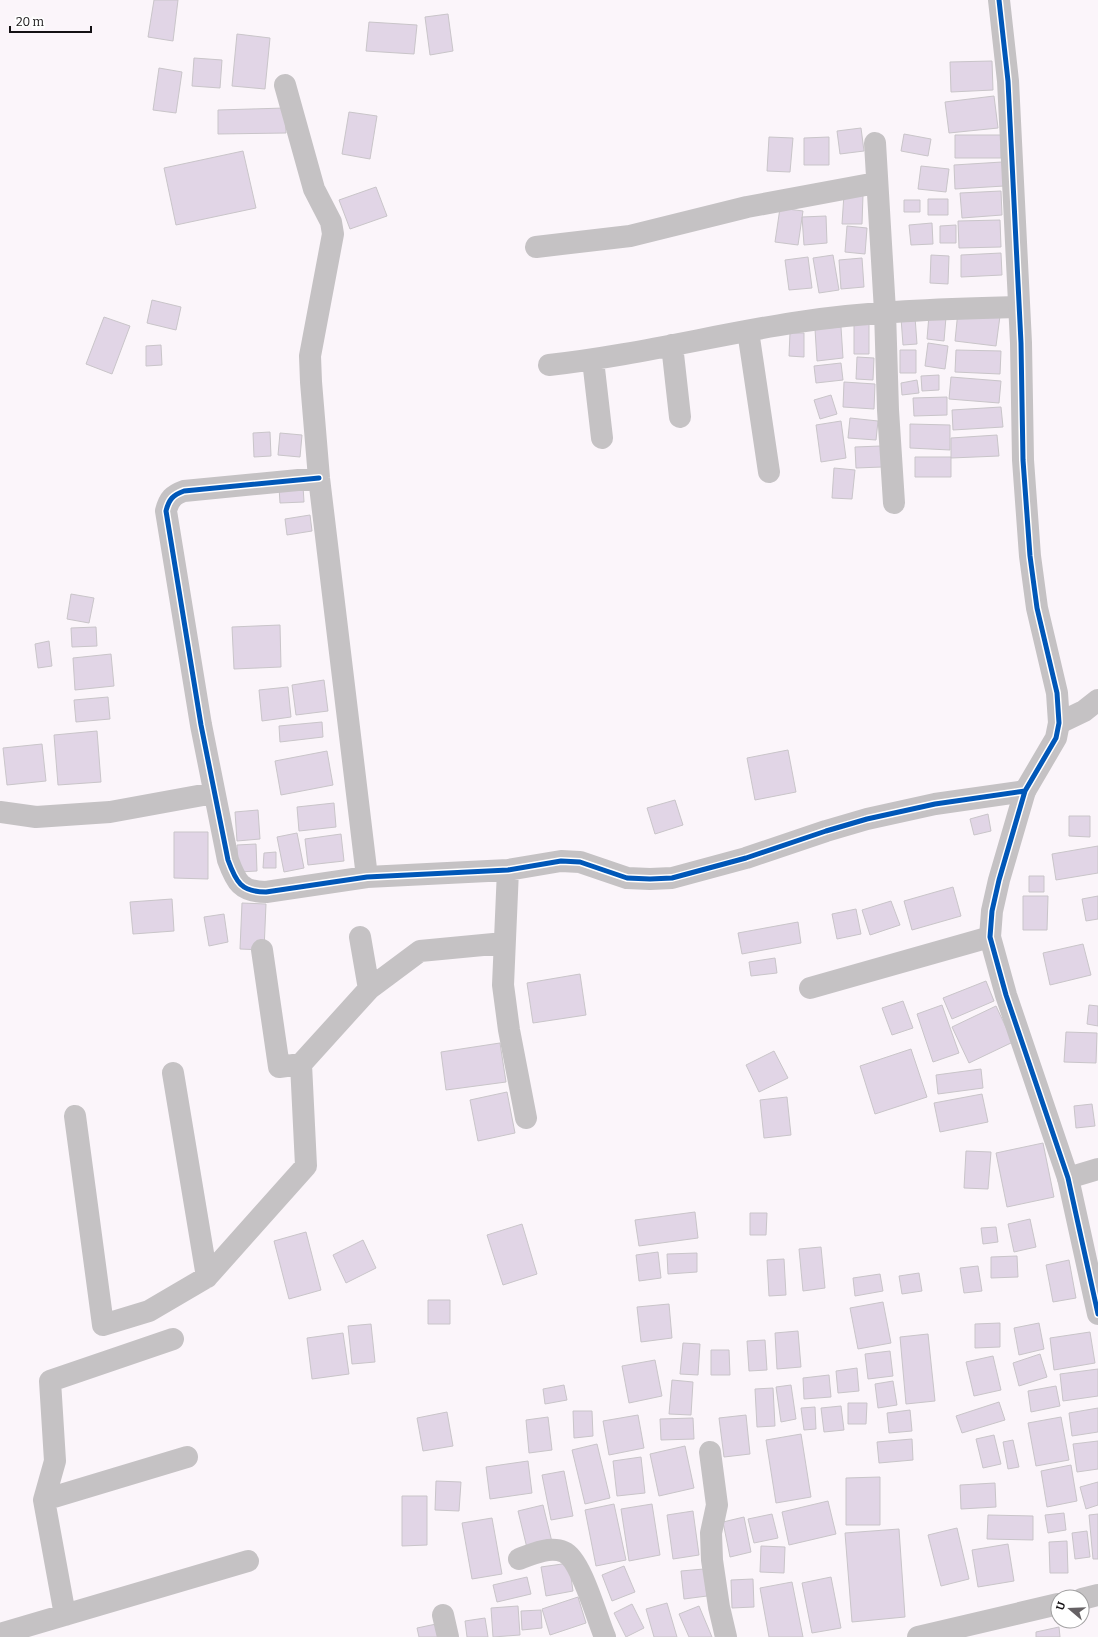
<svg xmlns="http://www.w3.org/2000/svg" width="1098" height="1637" font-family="Bitter,serif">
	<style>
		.building { fill: #e1d5e6; stroke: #c9c5c9 }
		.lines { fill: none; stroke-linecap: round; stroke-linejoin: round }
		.minor { stroke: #c5c2c4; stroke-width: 22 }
		.tertiary { stroke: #c5c2c4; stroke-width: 22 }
		.cycleway-casing { stroke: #fff; stroke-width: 8 }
		.cycleway { stroke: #0057b8; stroke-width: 5 }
	</style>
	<rect width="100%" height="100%" fill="#fbf5fa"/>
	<path class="building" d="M154 0H178L173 41 148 37Z
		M448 14 453 51 430 55 425 17Z
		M369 22 417 25 414 54 366 51Z
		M237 34 270 38 265 89 232 86Z
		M194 58 222 60 220 88 192 86Z
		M992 61 993 90 951 92 950 62Z
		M159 68 182 72 176 113 153 110Z
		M994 96 998 128 949 133 945 102Z
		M285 108 286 133 218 134V110Z
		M349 112 377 116 370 159 342 154Z
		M861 128 864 151 840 154 837 131Z
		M904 134 931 139 928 156 901 151Z
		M955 135H1001V158H955Z
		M769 137 793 138 790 172 767 171Z
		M829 137V165H804V138Z
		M243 151 256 208 176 225 164 168Z
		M1002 162 1004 186 955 189 954 165Z
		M921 166 949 169 946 192 918 189Z
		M376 187 387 216 350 229 339 200Z
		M1001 191 1002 215 962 218 960 193Z
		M844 194 863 195 862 224H842Z
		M928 199H948V215H928Z
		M904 200H920V212H904Z
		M780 208 803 211 798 245 775 242Z
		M826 216 827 243 804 245 802 217Z
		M1000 220 1001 247 959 248 958 221Z
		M932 223 933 244 911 245 909 225Z
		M956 225V243H940V226Z
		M847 226 867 228 865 254 845 252Z
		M1001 253 1002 275 961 277V255Z
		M833 255 839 290 819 293 813 258Z
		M931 255 949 256 948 284 930 283Z
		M808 257 812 288 789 290 785 260Z
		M862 258 864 287 841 289 839 260Z
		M152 300 181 307 176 330 147 323Z
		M958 311 1000 316 996 346 955 341Z
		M929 315 946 317 944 341 927 339Z
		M104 317 130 326 112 374 86 364Z
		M915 317 917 344 903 345 901 318Z
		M854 324H869V354H854Z
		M841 327 843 358 817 361 815 329Z
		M790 333H804V357L789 356Z
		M928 343 948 346 945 369 925 366Z
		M161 345 162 365 146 366V346Z
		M900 350H916V373H900Z
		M956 350 1001 351 1000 374 955 372Z
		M857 357 874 358 873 380 856 379Z
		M841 363 843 380 816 383 814 366Z
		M939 375V390L922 391 921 376Z
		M951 377 1001 381 999 403 949 399Z
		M917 380 919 393 902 395 901 383Z
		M844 382 875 384 874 409 843 407Z
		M831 395 837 414 820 419 814 400Z
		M947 397V415L914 416 913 398Z
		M1001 407 1003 427 953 430 952 410Z
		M850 418 878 421 876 440 848 438Z
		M841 421 846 458 821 462 816 425Z
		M910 424 950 425V450L910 448Z
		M270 432 271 456 254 457 253 433Z
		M280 433 302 435 300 457 278 455Z
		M997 435 999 456 951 458V438Z
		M881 446 882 467 856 468 855 447Z
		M915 457H951V477H915Z
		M834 468 855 470 852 499 832 498Z
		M303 486 304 502 280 503 279 487Z
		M310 515 312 531 287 535 285 519Z
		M71 594 94 598 89 623 67 619Z
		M280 625 281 667 234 669 232 627Z
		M96 627 97 646 72 647 71 628Z
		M49 641 52 666 38 668 35 644Z
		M111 654 114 686 75 690 73 658Z
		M324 680 328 711 296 715 292 685Z
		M288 687 291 717 262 721 259 690Z
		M108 697 110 719 76 722 74 700Z
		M322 722 323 737 280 742 279 726Z
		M97 731 101 782 58 785 54 735Z
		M42 744 46 781 7 785 3 748Z
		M788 750 796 792 755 800 747 758Z
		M327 751 333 785 281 795 275 761Z
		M675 800 683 825 655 834 647 808Z
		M334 803 336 827 299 831 297 807Z
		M258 810 260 839 237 841 235 812Z
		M988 814 991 831 974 835 970 819Z
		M1069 816H1090V837L1069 836Z
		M174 832H208V879L174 878Z
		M297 833 304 868 284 872 277 837Z
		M341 834 344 861 308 865 305 839Z
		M256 844 257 871 238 872 237 845Z
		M1098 846V873L1056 880 1052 854Z
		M276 852V868H263L264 853Z
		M1029 876H1044V892H1029Z
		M953 887 961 916 912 930 904 901Z
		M1023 896H1048L1047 930H1023Z
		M1098 896V919L1086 921 1082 899Z
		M172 899 174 931 133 934 130 902Z
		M891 901 900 925 870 935 862 910Z
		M242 903 266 904 264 950 240 949Z
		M856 909 861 934 837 939 832 914Z
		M224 914 228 942 209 946 204 917Z
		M798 922 801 943 742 954 738 933Z
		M1083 944 1091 975 1050 985 1043 953Z
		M775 958 777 973 751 976 749 962Z
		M580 974 586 1015 533 1023 527 983Z
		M986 981 994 1001 952 1019 943 998Z
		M903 1001 913 1028 892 1035 882 1008Z
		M942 1005 959 1053 933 1062 917 1014Z
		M1089 1005 1098 1006V1026L1087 1024Z
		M996 1006 1013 1042 969 1063 952 1027Z
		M1066 1032 1097 1033 1096 1063 1064 1062Z
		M500 1043 506 1082 446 1090 441 1052Z
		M911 1049 927 1097 875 1114 860 1066Z
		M774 1051 788 1078 759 1092 746 1065Z
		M981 1069 983 1088 938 1094 936 1075Z
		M507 1092 515 1133 478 1141 470 1100Z
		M982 1094 988 1122 940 1132 934 1103Z
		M787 1097 791 1135 764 1138 760 1100Z
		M1092 1104 1095 1126 1076 1128 1074 1106Z
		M1043 1143 1054 1197 1007 1207 996 1153Z
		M966 1151 991 1152 988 1189 964 1188Z
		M695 1212 698 1238 639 1246 635 1220Z
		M750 1213H767L766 1235H750Z
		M1030 1219 1036 1247 1014 1252 1008 1224Z
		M522 1224 537 1274 503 1285 487 1235Z
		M996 1227 998 1242 983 1244 981 1228Z
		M306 1232 321 1290 289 1299 274 1241Z
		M363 1240 376 1268 346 1283 333 1255Z
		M821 1247 825 1288 803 1291 799 1249Z
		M658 1252 661 1278 639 1281 636 1255Z
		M697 1253V1272L668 1274 667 1254Z
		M1017 1256 1018 1277 991 1278V1257Z
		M784 1259 786 1295 769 1296 767 1260Z
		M1069 1260 1076 1298 1053 1302 1046 1265Z
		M978 1266 982 1291 964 1293 960 1268Z
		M919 1273 922 1291 902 1294 899 1276Z
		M880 1274 883 1291 855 1296 853 1278Z
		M428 1300H450V1324H428Z
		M883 1302 891 1343 858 1349 850 1308Z
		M669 1304 672 1338 641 1342 637 1307Z
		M1000 1323V1347L975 1348V1324Z
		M1039 1323 1044 1349 1019 1355 1014 1328Z
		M371 1324 375 1362 352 1364 348 1326Z
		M798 1331 801 1367 777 1369 775 1333Z
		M1090 1332 1095 1363 1054 1370 1050 1338Z
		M343 1333 349 1374 312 1379 307 1338Z
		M928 1334 935 1401 906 1404 900 1337Z
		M765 1340 767 1370 749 1371 747 1341Z
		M683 1343 700 1344 698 1375 680 1374Z
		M711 1350H729L730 1375H711Z
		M890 1351 893 1376 868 1379 865 1354Z
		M1040 1354 1047 1377 1019 1386 1013 1363Z
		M993 1356 1001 1390 974 1396 966 1362Z
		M655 1360 662 1396 629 1403 622 1366Z
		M857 1368 859 1391 838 1393 836 1371Z
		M1098 1369V1396L1063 1401 1060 1374Z
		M829 1375 831 1397 804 1399 803 1378Z
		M672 1380 693 1382 691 1415 669 1414Z
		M893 1381 897 1405 878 1408 875 1384Z
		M564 1385 567 1400 545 1404 543 1389Z
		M791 1385 796 1419 781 1422 776 1387Z
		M1056 1386 1060 1406 1031 1412 1028 1391Z
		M773 1388 775 1426 757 1427 755 1389Z
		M999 1402 1005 1420 962 1433 956 1416Z
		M848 1403H867L866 1424H848Z
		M841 1406 844 1430 824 1432 821 1408Z
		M815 1407 816 1429 804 1430 801 1408Z
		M1098 1408V1432L1072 1436 1069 1413Z
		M910 1410 912 1431 889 1433 887 1413Z
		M573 1411H592L593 1436 574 1438Z
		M447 1412 453 1446 423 1451 417 1418Z
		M638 1415 644 1448 609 1455 603 1421Z
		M746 1415 750 1454 724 1457 719 1418Z
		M548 1417 552 1450 529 1453 526 1420Z
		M1061 1417 1069 1460 1036 1466 1028 1423Z
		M693 1418 694 1439 661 1440 660 1419Z
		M801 1434 811 1497 776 1503 766 1440Z
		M994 1435 1001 1464 983 1468 976 1439Z
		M912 1439 913 1460 879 1463 877 1442Z
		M1013 1440 1019 1467 1008 1469 1003 1442Z
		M1098 1441V1469L1077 1472 1073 1444Z
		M597 1444 610 1498 585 1504 572 1450Z
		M685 1446 694 1488 659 1496 650 1454Z
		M641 1457 645 1493 617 1496 613 1461Z
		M528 1461 532 1493 490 1499 486 1467Z
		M1071 1465 1077 1501 1047 1507 1041 1471Z
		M564 1471 573 1516 551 1520 542 1475Z
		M880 1477V1525H846V1478Z
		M436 1481 461 1482 459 1511 435 1510Z
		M1098 1482V1505L1086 1509 1080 1487Z
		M995 1483 996 1507 961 1509 960 1485Z
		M402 1496H427V1545L402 1546Z
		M828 1501 836 1534 789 1545 782 1512Z
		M614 1504 626 1560 596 1566 585 1510Z
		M652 1504 660 1555 629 1561 621 1509Z
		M543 1505 552 1542 527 1548 518 1511Z
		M693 1511 699 1555 673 1559 667 1515Z
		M1064 1513 1066 1530 1048 1533 1045 1515Z
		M772 1514 778 1538 754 1543 748 1519Z
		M1098 1514V1559H1093L1089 1515Z
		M988 1515 1033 1516V1540L987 1539Z
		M744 1517 751 1552 730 1557 723 1522Z
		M492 1518 502 1574 472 1579 462 1523Z
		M957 1528 969 1579 941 1586 928 1535Z
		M899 1529 905 1617 852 1622 845 1533Z
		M1087 1531 1090 1557 1075 1559 1072 1533Z
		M1067 1541 1068 1573H1050L1049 1542Z
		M1008 1544 1014 1581 978 1587 972 1550Z
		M761 1546 785 1547 784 1573 760 1572Z
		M569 1563 573 1591 546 1596 541 1567Z
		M624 1566 635 1592 612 1601 602 1575Z
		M704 1569 707 1596 684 1599 681 1571Z
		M527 1577 531 1594 497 1602 493 1585Z
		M831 1577 841 1628 812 1633 802 1583Z
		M753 1579 754 1607 732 1608 731 1580Z
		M792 1582 803 1637H769L760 1588Z
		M578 1597 586 1623 550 1635 542 1609Z
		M667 1603 677 1637H654L646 1609Z
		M632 1604 644 1628 626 1637 614 1613Z
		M518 1606 520 1635 493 1637 491 1608Z
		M699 1606 712 1637H689L679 1614Z
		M541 1610 542 1628 522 1630 521 1611Z
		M485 1618 488 1637H467L465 1621Z
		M441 1623 444 1637H419L417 1628Z
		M1059 1627 1060 1637H1036V1632Z"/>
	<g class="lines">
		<path class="minor" d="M285 85 314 189 331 222 333 234 310 356 311 382 319 478 367 877
			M875 143 885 311 888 410 894 503
			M536 247 630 236 747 207 876 183
			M748 331 769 472
			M672 345 680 417
			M593 360 602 438
			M549 365C631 356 711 336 792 323 867 311 943 309 1019 307
			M319 478 184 491C173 495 169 499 166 511L201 725 228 860C236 882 241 892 266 892L367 877 508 870 561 861 580 862 627 878 650 879 672 878 746 858 826 831 867 819 935 804 1025 791
			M1059 723 1084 711 1098 700
			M0 812 36 817 110 812 214 793
			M508 870 503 985 509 1030 526 1118
			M360 937 369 989
			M262 950 279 1067 301 1064
			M810 988 990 937
			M173 1073 207 1277
			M75 1116 103 1325 149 1311 207 1277 306 1166 301 1064 369 989 420 951 504 943
			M1068 1178 1098 1169
			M710 1452 717 1505 711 1533 712 1560 719 1607 726 1637
			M44 1500 187 1457
			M519 1559C532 1554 550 1546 564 1552 581 1559 597 1619 605 1637
			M65 1615 44 1500 55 1461 50 1381 173 1339
			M443 1615 448 1637
			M0 1634 248 1561"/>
		<path class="tertiary" d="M999 0 1008 81 1021 343 1023 460 1030 556 1037 608 1057 693 1059 723 1056 738 1025 791 999 880 992 911 990 937 1006 995 1068 1178 1098 1314
			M1082 1599 1098 1595
			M918 1637 1058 1604"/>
		<defs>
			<path id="cycleway" d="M999 0 1008 81 1021 343 1023 460 1030 556 1037 608 1057 693 1059 723 1056 738 1025 791 999 880 992 911 990 937 1006 995 1068 1178 1098 1314
				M319 478 184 491C173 495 169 499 166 511L201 725 228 860C236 882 241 892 266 892L367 877 508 870 561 861 580 862 627 878 650 879 672 878 746 858 826 831 867 819 935 804 1025 791"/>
		</defs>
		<use href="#cycleway" class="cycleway-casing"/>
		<use href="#cycleway" class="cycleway"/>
	</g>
	<g transform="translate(1070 1609) rotate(289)"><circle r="19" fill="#ffffff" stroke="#a1a0a1"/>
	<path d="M0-3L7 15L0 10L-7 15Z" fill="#656164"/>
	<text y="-6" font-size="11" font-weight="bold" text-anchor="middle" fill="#141114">U</text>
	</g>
	<path d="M10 26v6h81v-6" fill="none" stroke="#141114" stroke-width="2"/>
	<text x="16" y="26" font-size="12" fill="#141114" stroke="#ffffff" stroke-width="3" paint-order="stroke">20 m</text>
</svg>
